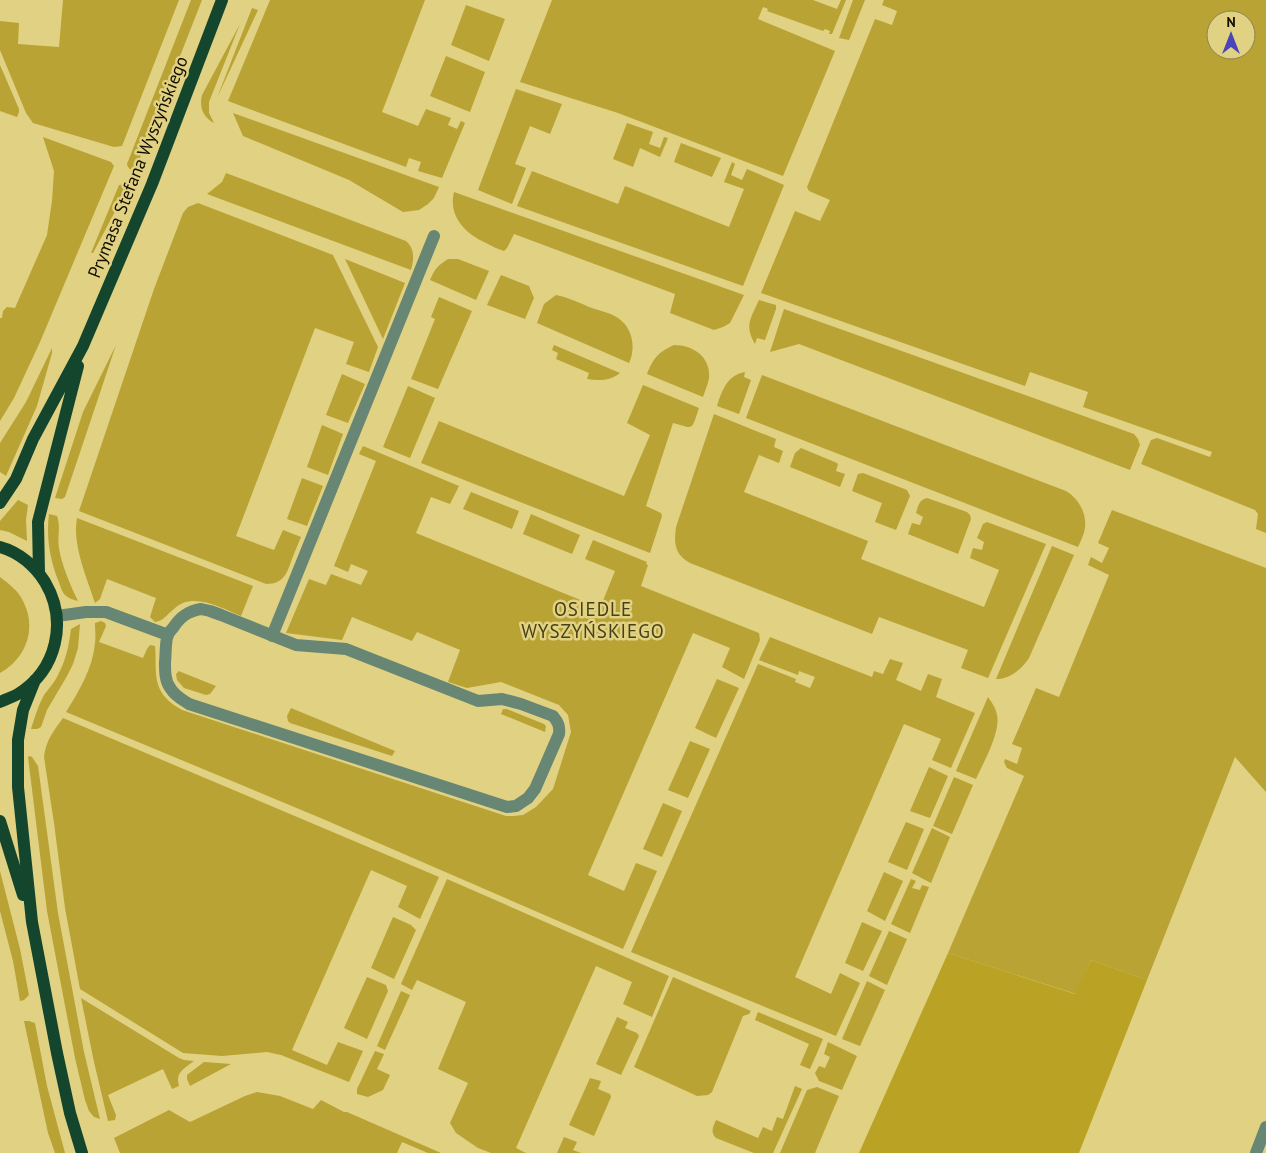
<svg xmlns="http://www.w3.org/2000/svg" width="1266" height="1153" font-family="'PT Sans',sans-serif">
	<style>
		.green { fill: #b8a334; fill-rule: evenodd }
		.forest { fill: #baa324 }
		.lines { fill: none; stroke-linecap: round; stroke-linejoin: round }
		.minor { stroke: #678673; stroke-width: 12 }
		.major { stroke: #14462e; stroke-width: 12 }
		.labels { text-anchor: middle; stroke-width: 5; stroke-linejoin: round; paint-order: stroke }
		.street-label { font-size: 18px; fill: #130e00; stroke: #e1d182 }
		.neighbourhood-label { font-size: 19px; letter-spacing: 1px; fill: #484016; stroke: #e1d182 }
	</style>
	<rect width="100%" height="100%" fill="#e1d182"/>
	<path class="green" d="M63 0H179L122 146 114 147 33 123 26 113 0 50V21L19 23 18 44 59 47Z
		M191 0H202L135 171C131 170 128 169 127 164Z
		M270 0H425L382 112 418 126 426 109 451 118 448 125 457 129 461 121 465 123 442 178 418 171 421 162 409 158 406 167 228 101Z
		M552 0H813L837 9 841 0H846L832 34H829L830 31 825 29 823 31 767 11 768 9 763 7 758 19 835 51 783 176 618 113 520 82Z
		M853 0H865L849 40 839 38Z
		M884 0H1266V533L1256 529 1258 514 1255 510 1141 464 1151 440 1157 438 1210 457 1212 452 1083 407 1088 392 1030 372 1025 386 761 293 795 211 820 221 830 200 809 191 807 187 875 19 892 25 897 11 882 5ZM1216 20H1246V50H1216Z
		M466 5 505 19 489 61 451 45Z
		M252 8 258 10 217 98Z
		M240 24 209 102V113L214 123C203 117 199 107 202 95Z
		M446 56 485 72 470 112 430 96Z
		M0 65 19 109V112L17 117 0 111Z
		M516 89 562 104 550 134 530 126 515 164 526 168 512 204 478 190Z
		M233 113 439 187 434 198 428 204 419 210 403 212 349 180 243 136Z
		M627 123 653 132 649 144 660 148 664 137 668 138 660 157 640 148 633 167 613 159Z
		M43 137 111 162 114 166 40 342 14 398 0 421V318H2L3 311 7 307 15 308 47 235 52 201 54 171Z
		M681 143 721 158 712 177 674 162Z
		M732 162 735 164 731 175 742 180 747 169 784 185 743 286 517 206 532 171 618 204 625 186 729 227 744 189 724 182Z
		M226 173 406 241C415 249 414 259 411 270L207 194 222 182Z
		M125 184 128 187 93 253H91L119 185Z
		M454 192 744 295 730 323 723 327 714 330 670 313 675 294 514 234 507 248 504 251C497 249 492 246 486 243 465 234 448 216 454 192Z
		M198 203 333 255 378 347 369 372 346 364 354 342 315 328 236 536 274 550 283 530 301 537C298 544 295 551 292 559 287 573 284 584 266 584L79 511 154 289 183 213 188 207Z
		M345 259 405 283 383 339Z
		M448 259H458L489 271 476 300 430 280C435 269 437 266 448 259Z
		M501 275 529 286 534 298 525 319 487 305Z
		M556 295C567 297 578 302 589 307 597 310 611 313 618 318 633 328 636 348 629 363L537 323 544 304Z
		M439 297 472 311 438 389 411 379 435 319 431 317Z
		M759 300 776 305V309L765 340 757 338 755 344C744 325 751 318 759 300Z
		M784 309 1134 434 1138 439 1140 445 1130 470 799 344 770 352Z
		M116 345 65 497 62 499 55 498 83 412Z
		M554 345 620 373C611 381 598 381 587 379L589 373 556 359 558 353 552 350Z
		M674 345C693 345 711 357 709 378 708 384 705 391 703 397L647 374C653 359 658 352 674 345Z
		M52 348V353L37 406 6 476 0 472V443L26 402Z
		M745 372 744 377 751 380 739 414 717 406C722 391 727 375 745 372Z
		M342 374 365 384 348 423 326 415Z
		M762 375 1066 491C1078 498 1087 513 1085 528 1084 534 1081 541 1078 547L746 418Z
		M643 385 699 408C691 431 695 429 673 423L646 506 661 513 662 516 650 553 421 463 439 421 624 496 650 435 627 423Z
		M408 386 435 398 410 458 383 447Z
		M714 414 776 439 774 447 783 451 779 463 759 455 744 492 868 541 861 559 984 607 999 570 970 558 973 548 982 550 984 542 977 538 983 524 987 522 1046 544 988 678 961 668 968 650 879 617 872 634 690 563C674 554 674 543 676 527Z
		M322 425 343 434 328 475 307 467Z
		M363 446 459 486 450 504 431 497 416 533 600 608 615 571 585 559 593 540 647 562 646 564 648 565 641 586 759 633 760 640 744 679 722 667 730 648 693 633 588 875 624 891 636 863 657 871 623 949 323 819 66 712C79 691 93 668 95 643 96 637 95 630 95 623L101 621 105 623 106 626 99 642 143 658 147 649 150 645 155 646C157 665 152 683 166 698 170 703 177 707 182 710L506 816H514L523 815 536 807 553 789 571 732 568 715 559 705 501 682 467 688 448 682 460 650 417 632 412 641 352 617 342 640 286 633 309 579 326 585 331 574 361 585 368 571 351 564 348 572 334 566 376 461 359 454Z
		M801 448 837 463 838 464 836 471 845 474 840 487 790 467 795 453Z
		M863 473 907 490 910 496 896 530 875 522 882 503 852 491 858 474Z
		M302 478 323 486 307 526 287 519Z
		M471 492 519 511 512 529 463 509Z
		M927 498 967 512 970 515 971 519 958 554 908 534 912 523 920 525 923 517 916 513C918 506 919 500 927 498Z
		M18 500 28 505 26 520 27 541 9 532 0 530V521Z
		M1112 510 1266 568V792L1235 757 1147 980 1091 960 1076 994 948 953 1024 776 1007 768 1004 762 1005 759 1017 764 1022 748 1012 744 1036 688 1059 697 1109 575 1088 565 1091 557 1102 563 1109 548 1098 543Z
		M49 514 57 516C61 526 57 537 59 548 61 563 71 587 78 601 73 600 68 598 64 594 61 590 60 584 58 580 50 559 46 537 49 514Z
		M531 514 580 535 572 554 523 534Z
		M77 518 253 586 241 616C221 608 192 591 174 609 167 614 164 621 155 622L150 617 156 598 107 579 100 599 95 603C87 578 72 545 77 518Z
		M1052 546 1074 555 1029 658C1022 669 1010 679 996 679Z
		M0 577C9 584 19 591 24 603 37 630 25 659 0 673Z
		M80 624 78 648 73 664 67 676 47 710 41 727 37 729H31C35 717 38 706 44 695 49 688 55 682 58 675 66 660 69 645 71 629Z
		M770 637 872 677 874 671 883 674 890 659 903 663 896 680 921 691 928 674 942 679 936 697 975 713 951 768 932 760 941 739 904 724 795 977 831 994 840 973 860 983 836 1036 631 952 758 664 796 679 795 682 810 688 815 677 799 671 798 675 759 660Z
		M179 671 181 672 216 686 210 694 206 695 184 688 177 680 176 674Z
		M717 679 739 688 716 738 695 728Z
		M988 697C992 703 996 708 997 715 1001 732 983 763 976 779L956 771Z
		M291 708 395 751 392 756 290 723 288 721 287 716Z
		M503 709H507L544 724 546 726 545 732 501 714Z
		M63 718 439 877 420 919 398 907 407 886 371 870 292 1050 327 1065 338 1042 363 1051 349 1082 281 1055 267 1052 222 1056 183 1053 80 989 65 908 54 823 44 757C46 740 53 732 63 718Z
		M690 741 710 749 688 798 668 790Z
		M30 756 32 757 38 766 58 913 84 1052 100 1119 94 1117 89 1111 85 1100 75 1058 47 911 28 757Z
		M929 767 948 776 930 818 910 811Z
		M954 777 973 785 952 834 933 826Z
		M663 803 682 811 662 857 643 849Z
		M906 822 924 829 907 870 888 862Z
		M932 828 950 837 931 883 912 873Z
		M0 871 20 949 29 995 24 1000 20 1001 13 961 0 911Z
		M884 872 903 881 885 921 867 911Z
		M447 879 669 976 652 1017 623 1004 632 982 596 966 516 1148 526 1153H491L478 1148 456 1133 450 1123 468 1083 438 1069 466 1002 417 980 412 990 401 984Z
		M911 879 916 881 912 888 920 890 922 885 929 887 910 933 891 924Z
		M393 917 411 925 416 930 394 979 371 968Z
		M862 922 882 931 863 971 845 963Z
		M889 931 907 939 887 985 869 976Z
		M367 977 386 985 388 991 367 1039 344 1028Z
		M673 977 751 1011 749 1014 743 1016 712 1092 708 1095 697 1096 634 1067Z
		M867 981 885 990 860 1046 842 1039Z
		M401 991 410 995 385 1050 377 1046Z
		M81 998 179 1058 184 1060 194 1061C184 1069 175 1072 179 1086L172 1089 163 1069 108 1095 116 1115 115 1120 108 1121 94 1062Z
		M758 1012 823 1039 810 1069 800 1065 809 1044 755 1020Z
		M617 1017 628 1022 625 1028 637 1033 639 1036 621 1075 596 1064Z
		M24 1021H29L35 1023 47 1086 65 1153H55L48 1133Z
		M828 1042 857 1056 842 1090 819 1081 815 1073 819 1066 825 1068 830 1057 824 1054Z
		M375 1051 384 1054 377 1069 390 1075 383 1090 368 1097 357 1094V1089Z
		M204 1062 231 1064 190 1086 187 1079V1075Z
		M590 1078 601 1081 598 1089 610 1094 611 1097 594 1136 569 1125Z
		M795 1086 802 1089 773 1153H754L716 1138C710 1132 713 1127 716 1120L758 1138 763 1127 772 1131 777 1117 783 1119Z
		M817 1087 839 1096 815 1153H780L807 1090Z
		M257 1092 280 1096 313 1109 321 1100 344 1112H347L441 1153H428L402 1142 397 1153H120L114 1138 169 1110 190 1122 245 1096Z
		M564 1137 577 1142 573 1150 581 1153H557Z"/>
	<path class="forest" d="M948 953 1075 994 1091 960 1147 980 1079 1153H859Z"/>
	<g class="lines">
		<path class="minor" d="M201 609 210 611 221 615 296 645 346 649 478 701 502 699 521 704 553 716C558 722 560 726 559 734L535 789 528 798 516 806 507 807 189 704C183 700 175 696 171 689 165 682 165 672 165 662 166 654 165 642 168 635 169 632 171 630 173 628 180 617 188 611 201 609Z
			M57 616 86 612H106L168 635
			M272 636 434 236
			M1256 1153 1266 1127"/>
		<path class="major" d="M0 503 16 479 33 439 83 346 152 184 222 0
			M0 547C19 552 35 566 45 582 68 621 57 670 18 694 13 697 6 699 0 702
			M39 573 38 522 78 366
			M35 680 23 710 18 740V787L32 922 57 1053 70 1113 82 1153
			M0 821 23 895"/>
	</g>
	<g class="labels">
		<g class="street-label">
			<text transform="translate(138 167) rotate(-68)" y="6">Prymasa Stefana Wyszyńskiego</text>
		</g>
		<g class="neighbourhood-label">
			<text x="593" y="616">OSIEDLE<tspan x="593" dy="22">WYSZYŃSKIEGO</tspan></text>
		</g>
	</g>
	<g transform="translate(1231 35)"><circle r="24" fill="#e1d182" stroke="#8f834e"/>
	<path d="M0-4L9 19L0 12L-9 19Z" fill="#4944ba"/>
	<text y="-8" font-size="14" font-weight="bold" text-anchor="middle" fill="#130e00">N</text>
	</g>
</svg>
